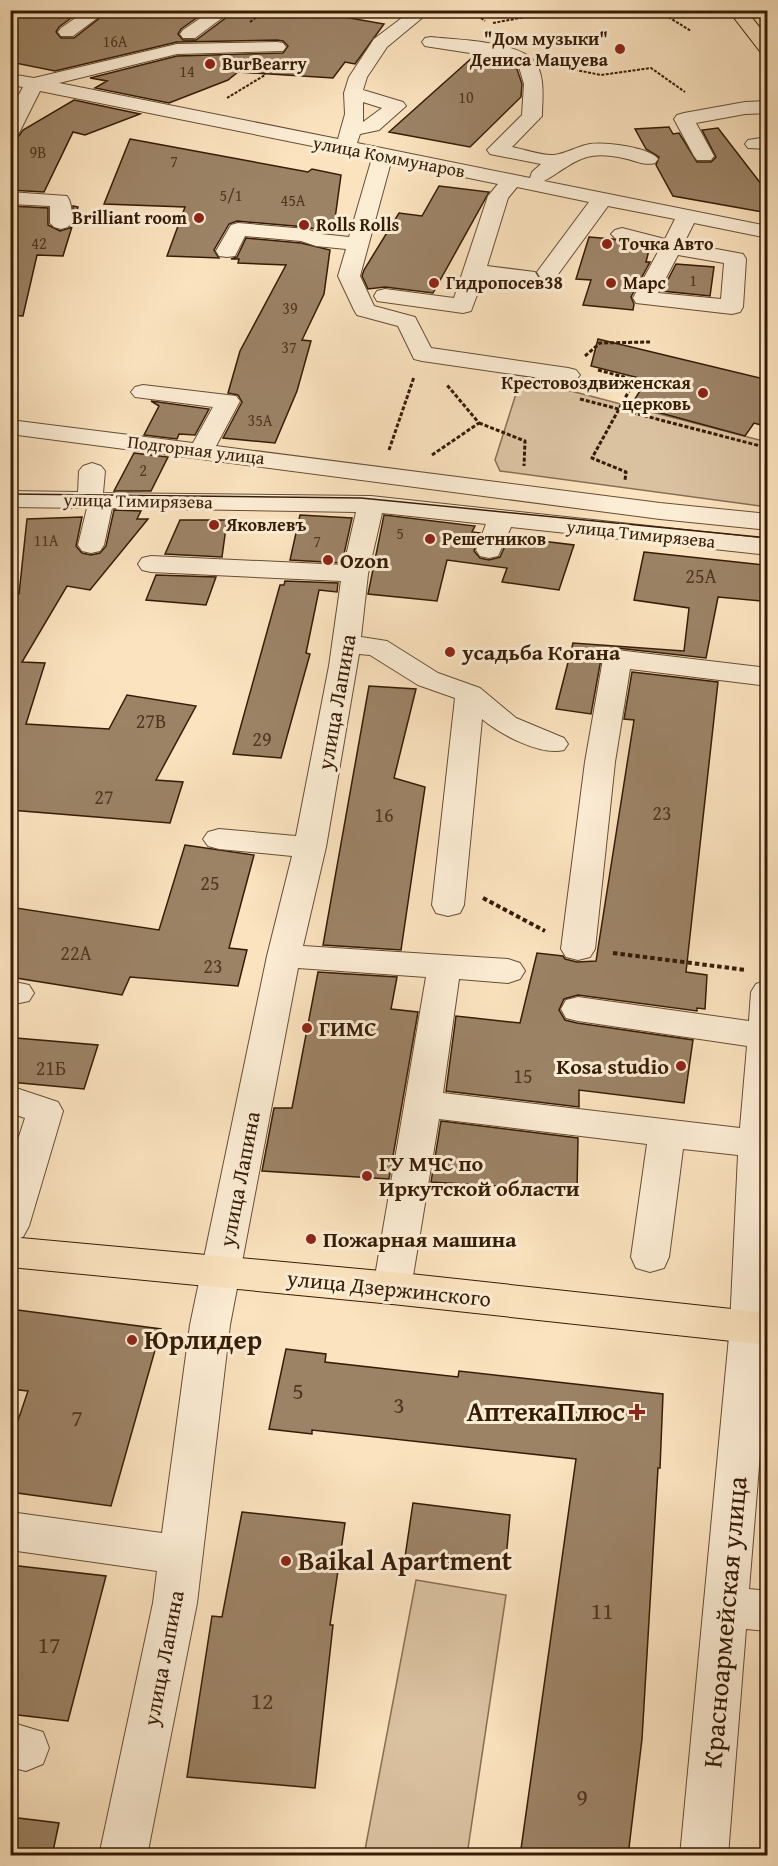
<svg xmlns="http://www.w3.org/2000/svg" width="778" height="1866" font-family="'Gentium Book Plus',serif">
	<style>
		.green { fill: #dac1a0; stroke: #886e53; stroke-width: 1.5 }
		.building { fill: #9c8366; stroke: #361c06; stroke-width: 1.5 }
		.lines { fill: none; stroke-linecap: round; stroke-linejoin: round }
		.minor-casing { stroke: #674e34; stroke-width: 2 }
		.major-casing { stroke: #361c06; stroke-width: 2 }
		.path-far2 { stroke: #361c06; stroke-width: 2; stroke-dasharray: 3 1.5; stroke-linecap: butt }
		.path-far1 { stroke: #361c06; stroke-width: 3; stroke-dasharray: 4 2; stroke-linecap: butt }
		.path { stroke: #361c06; stroke-width: 4; stroke-dasharray: 4.5 3; stroke-linecap: butt }
		.minor { fill: #fcedd5; fill-rule: evenodd }
		.major { fill: #fbe3bf; fill-rule: evenodd }
		.tram { stroke: #361c06; stroke-width: 1.5 }
		.poi-dot { fill: #8f2418; stroke: #fcedd5; stroke-width: 2 }
		.labels { text-anchor: middle; stroke-width: 6; stroke-linejoin: round; paint-order: stroke }
		.far-number-label { font-size: 16px; fill: #50361e }
		.far-poi-label { font-size: 18px; font-weight: bold; fill: #361c06; stroke: #fcedd5; text-anchor: start }
		.far-street-label { font-size: 18px; fill: #361c06; stroke: #fcedd5 }
		.number-label { font-size: 20px; fill: #50361e }
		.poi-label { font-size: 22px; font-weight: bold; fill: #361c06; stroke: #fcedd5; text-anchor: start }
		.street-label { font-size: 22px; fill: #361c06; stroke: #fcedd5 }
		.near-number-label { font-size: 24px; fill: #50361e }
		.near-poi-label { font-size: 27px; font-weight: bold; fill: #361c06; stroke: #fcedd5; text-anchor: start }
		.near-street-label { font-size: 27px; fill: #361c06; stroke: #fcedd5 }
	</style>
	<rect width="100%" height="100%" fill="#fbe3bf"/>
	<filter id="stains"><feTurbulence type="fractalNoise" baseFrequency=".00333" numOctaves="4"/><feColorMatrix values="0 0 0 0 .2 0 0 0 0 .09 0 0 0 0 .02 0 0 0 .5 -.17"/></filter>
	<radialGradient id="worn" r=".72"><stop offset=".6" stop-color="#630" stop-opacity="0"/><stop offset="1" stop-color="#630" stop-opacity=".3"/></radialGradient>
	<path class="green" d="M521 378 767 442V507L500 471 495 460Z
		M416 1580 506 1595 467 1855H364Z"/>
	<path class="building" d="M10 10H82L59 27 56 32 61 38H74L110 10H208L181 29 178 34 183 40H196L227 17 225 10 321 13 384 24 355 64 345 62 333 78 238 72 228 80 169 103 95 88 107 81 90 78 177 56 283 53 288 46 283 41 277 40 177 42 55 71 10 62Z
		M474 56 504 61 517 69 522 84 521 97 470 147 389 132Z
		M74 100 140 114 85 135 73 132 44 192 10 190V139L18 137 23 130Z
		M669 127 673 134 679 133 697 162H711L716 157 702 130 718 128 768 193V213L673 196 656 165 659 157 646 149 635 129Z
		M130 139 308 172 312 169 341 175 333 233 306 227 237 221 229 224 214 250 219 258 167 256 185 207 104 204Z
		M439 186 489 192 433 293 385 287 368 289 362 276 364 270 399 213 422 216Z
		M10 206 48 208V225L60 231 70 228 73 220V206L78 207 63 256 37 255 23 316 10 315Z
		M589 237 613 239 649 250 646 262H650L631 297 634 304 633 310 583 305 591 280 576 279Z
		M246 238 301 243 330 250 324 294 302 340 311 341 297 391 275 443 223 438 242 402 238 395 228 393 240 351 286 265 238 263 239 259H231L237 257Z
		M676 264 714 267 710 296 662 291Z
		M598 339 768 380V427L754 423 745 436 631 405 647 380 591 366Z
		M151 401 209 409 195 435 179 434 177 439 144 435 159 406Z
		M134 453 168 457 151 491H114Z
		M114 510 141 511 137 519H148L90 590 67 586 22 662 45 663 26 724 109 729 127 695 196 706 156 780 183 782 170 823 10 810V593L19 594 27 519 82 517 76 546 82 553 91 555 100 553 106 546Z
		M300 515 352 518 342 563 290 560Z
		M384 515 475 526 472 532 480 533 474 551 480 558 489 560 500 557 509 537 574 545 559 590 502 582 507 568 447 560 437 601 368 594Z
		M180 520H227L222 557 165 554Z
		M644 552 765 565 761 601 718 597 706 658 617 648 606 651 601 659 591 714 556 709 573 643 684 651 689 608 634 600Z
		M156 575 216 577 206 605 146 600Z
		M285 581 338 583 337 592 319 590 306 653 310 654 281 758 233 754 280 585H284Z
		M632 672 718 682 686 972 707 975 705 1009 697 1008V1011L578 995 564 999 559 1010 565 1020 577 1023 693 1040 684 1103 579 1090V1107L446 1091 456 1016 520 1023 537 953 563 956 565 959 577 962 596 961 634 720 624 719Z
		M369 686 416 689 394 778 425 787 401 950 323 945Z
		M185 845 254 855 229 948 247 950 238 986 130 977 122 995 10 977V907L159 930Z
		M318 972 397 977 391 1009 418 1012 389 1179 262 1171 274 1108H292Z
		M16 1038 98 1045 84 1089 10 1082V1054Z
		M441 1121 578 1138 577 1191 431 1182Z
		M10 1309 161 1329 111 1506 10 1492V1444L28 1391 10 1389Z
		M286 1349 326 1354 325 1362 458 1377 459 1371 663 1394 660 1468H658L642 1739 628 1856H520L576 1459 312 1430V1434L269 1429Z
		M413 1503 510 1515 505 1570 405 1557Z
		M242 1512 345 1523 330 1625H333L315 1788 187 1777 212 1616 222 1617Z
		M10 1565 106 1576 68 1721 10 1714Z
		M10 1817 59 1823 52 1856H10Z"/>
	<g class="lines">
		<defs>
			<path id="minor" d="M87 10H108L73 36H61L58 32 61 28Z
				M211 11H223L226 15 195 38H183L180 34 183 30Z
				M413 13 419 14 422 18 387 47 367 77 363 90 403 102 406 106 379 130 360 134 357 143 530 178 532 172 541 164 490 154 487 150 522 115 524 84 519 67 503 58 431 47 425 46 422 42 425 38 431 37C457 40 517 41 534 61 546 75 542 100 542 116L512 147C524 149 541 156 554 155 565 154 578 146 590 144 605 142 649 147 658 159L655 163C644 166 634 160 623 158 583 149 575 163 544 181L768 226V238L694 223 684 243 743 254 746 259 743 307 740 312 732 314 636 303 633 298 659 250 615 238 611 234 615 230 622 228 665 239 675 219 608 206 556 277 548 279 540 277 537 272 589 202 517 187 508 198 487 266 535 272 538 277 535 282 527 284 483 279 471 311 463 313 377 301 374 296 377 291 385 289 454 298 488 196 498 184 391 162 360 276 374 306 415 317 431 348 568 368 576 370 580 375 576 380 568 382 422 361 414 359 398 326 357 315 354 310 338 276 346 249 316 246 301 241 245 236 235 256 227 257 219 256 216 251 231 225 238 223 306 229 321 234 349 237 372 158 40 91 20 131 17 135 10 137V111L23 87 10 85V74L34 78 177 44 277 42 283 43 286 47 283 51 177 54 59 83 338 139 345 114 344 93 349 77 374 39 407 14ZM363 102 382 108 363 122ZM678 255 724 263 721 299 658 293Z
				M768 101V113L745 114 696 123 714 156 711 160H697L694 156 674 119 677 115 684 113 745 102Z
				M768 137V149L748 148 745 144 748 140Z
				M10 192 67 196C72 203 74 220 68 227L61 229 54 227 50 223V206L10 204Z
				M143 385 236 396 240 401 216 446 660 503 768 514V530L660 519 10 434V420L193 443 213 407 135 397 131 392 135 387Z
				M92 463 101 466 105 471 103 493 371 496 768 539V555L511 527 498 556 489 558 480 556 476 550 486 524 382 513 368 574 361 637 387 641 438 673 480 688 516 718 564 738 568 744 564 750C540 756 500 734 482 719L464 905 460 913 448 916 436 913 432 905 455 698 418 685 370 655 359 654 326 847 303 946 508 959 520 963 525 971 520 979 508 983 459 979 443 1093 740 1128 747 1046 578 1021 566 1018 561 1009 566 1000 578 997 749 1021 751 992 756 984 768 980V1356L749 1589 768 1591V1631L746 1629 728 1856H680L730 1326 738 1155 683 1149 669 1257 664 1268 650 1272 636 1268 631 1257 647 1144 439 1119 411 1288 406 1299 392 1304 378 1299 373 1288 426 977 298 968 230 1325 197 1603 147 1856H99L153 1603 157 1571 10 1550V1512L162 1533 190 1325 267 956 292 856 219 849 208 846 203 839 208 832 219 829 296 836 329 666 341 581 151 572 142 570 138 564 142 558 151 556 344 565 356 512 112 508 104 545 100 551 91 553 82 551 78 545 87 508 10 507V491L78 492 79 471 83 466Z
				M617 650 768 668V686L630 669 615 762 595 949 590 957 578 960 566 957 561 949 585 762 603 659 607 653Z
				M10 981 29 985 34 993 29 1001 10 1005Z
				M10 1086 58 1102 63 1111 29 1226 23 1237 10 1241V1164L25 1118 10 1113Z
				M10 1722 43 1732 49 1748 43 1764 26 1771 10 1767Z"/>
			<path id="major" d="M728 10H746L768 38V55L762 54Z
				M10 1237 392 1272 768 1313V1345L392 1304 10 1267Z"/>
		</defs>
		<use href="#minor" class="minor-casing"/>
		<use href="#major" class="major-casing"/>
		<path class="path-far2" d="M354 10 377 12
			M470 10 485 21
			M657 10 691 31
			M250 22 266 10
			M493 23 563 10
			M566 68 601 75 651 68 685 92
			M227 98 265 75 264 70"/>
		<path class="path-far1" d="M585 356 600 343 650 342
			M598 370 635 380 592 458 626 472 625 480
			M580 399 768 448
			M479 423 525 441 524 466
			M389 450 414 377
			M432 455 479 423 447 385"/>
		<path class="path" d="M483 898 545 931
			M613 953 746 970"/>
		<use href="#minor" class="minor"/>
		<use href="#major" class="major"/>
		<path class="tram" d="M10 494 361 498 768 538"/>
	</g>
	<g class="poi-dot">
		<circle cx="620" cy="49" r="6"/>
		<circle cx="210" cy="64" r="6"/>
		<circle cx="199" cy="218" r="6"/>
		<circle cx="304" cy="225" r="6"/>
		<circle cx="607" cy="244" r="6"/>
		<circle cx="434" cy="283" r="6"/>
		<circle cx="611" cy="283" r="6"/>
		<circle cx="703" cy="393" r="6"/>
		<circle cx="214" cy="525" r="6"/>
		<circle cx="430" cy="539" r="6"/>
		<circle cx="328" cy="560" r="6"/>
		<circle cx="450" cy="652" r="6"/>
		<circle cx="307" cy="1028" r="6"/>
		<circle cx="681" cy="1066" r="6"/>
		<circle cx="367" cy="1176" r="6"/>
		<circle cx="311" cy="1239" r="6"/>
		<circle cx="132" cy="1340" r="6"/>
		<path d="M634 1403h6v6h6v6h-6v6h-6v-6h-6v-6h6z"/>
		<circle cx="286" cy="1561" r="6"/>
	</g>
	<g class="labels">
		<g class="far-number-label">
			<text x="115" y="47">16А</text>
			<text x="187" y="77">14</text>
			<text x="466" y="103">10</text>
			<text x="38" y="158">9В</text>
			<text x="174" y="167">7</text>
			<text x="231" y="201">5/1</text>
			<text x="293" y="206">45А</text>
			<text x="39" y="249">42</text>
			<text x="693" y="286">1</text>
			<text x="290" y="314">39</text>
			<text x="289" y="353">37</text>
			<text x="260" y="426">35А</text>
			<text x="143" y="476">2</text>
			<text x="400" y="539">5</text>
			<text x="46" y="546">11А</text>
			<text x="317" y="547">7</text>
		</g>
		<g class="far-poi-label">
			<text x="608" y="45" text-anchor="end">"Дом музыки"<tspan x="608" dy="21">Дениса Мацуева</tspan></text>
			<text x="222" y="70">BurBearry</text>
			<text x="187" y="224" text-anchor="end">Brilliant room</text>
			<text x="316" y="231">Rolls Rolls</text>
			<text x="619" y="250">Точка Авто</text>
			<text x="446" y="289">Гидропосев38</text>
			<text x="623" y="289">Марс</text>
			<text x="691" y="389" text-anchor="end">Крестовоздвиженская<tspan x="691" dy="21">церковь</tspan></text>
			<text x="226" y="531">Яковлевъ</text>
			<text x="442" y="545">Решетников</text>
		</g>
		<g class="far-street-label">
			<text transform="translate(389 157) rotate(11)" y="6">улица Коммунаров</text>
			<text transform="translate(196 450) rotate(7)" y="6">Подгорная улица</text>
			<text transform="translate(138 501) rotate(1)" y="6">улица Тимирязева</text>
			<text transform="translate(641 534) rotate(6)" y="6">улица Тимирязева</text>
		</g>
		<g class="number-label">
			<text x="701" y="583">25А</text>
			<text x="151" y="728">27В</text>
			<text x="262" y="746">29</text>
			<text x="104" y="804">27</text>
			<text x="662" y="820">23</text>
			<text x="384" y="822">16</text>
			<text x="210" y="890">25</text>
			<text x="76" y="960">22А</text>
			<text x="213" y="973">23</text>
			<text x="51" y="1075">21Б</text>
			<text x="523" y="1083">15</text>
		</g>
		<g class="poi-label">
			<text x="340" y="568">Ozon</text>
			<text x="462" y="660">усадьба Когана</text>
			<text x="319" y="1036">ГИМС</text>
			<text x="669" y="1074" text-anchor="end">Kosa studio</text>
			<text x="379" y="1171">ГУ МЧС по<tspan x="379" dy="25">Иркутской области</tspan></text>
			<text x="323" y="1247">Пожарная машина</text>
		</g>
		<g class="street-label">
			<text transform="translate(336 702) rotate(-80)" y="8">улица Лапина</text>
			<text transform="translate(239 1179) rotate(-79)" y="8">улица Лапина</text>
			<text transform="translate(389 1288) rotate(6)" y="8">улица Дзержинского</text>
			<text transform="translate(163 1658) rotate(-79)" y="8">улица Лапина</text>
		</g>
		<g class="near-number-label">
			<text x="298" y="1399">5</text>
			<text x="399" y="1413">3</text>
			<text x="77" y="1426">7</text>
			<text x="602" y="1619">11</text>
			<text x="49" y="1653">17</text>
			<text x="262" y="1709">12</text>
			<text x="582" y="1805">9</text>
		</g>
		<g class="near-poi-label">
			<text x="144" y="1349">Юрлидер</text>
			<text x="625" y="1421" text-anchor="end">АптекаПлюс</text>
			<text x="298" y="1570">Baikal Apartment</text>
		</g>
		<g class="near-street-label">
			<text transform="translate(725 1622) rotate(-85)" y="9">Красноармейская улица</text>
		</g>
	</g>
	<rect width="778" height="1866" fill="none" stroke="#fbe3bf" stroke-width="36"/>
	<rect x="12" y="12" width="754" height="1842" fill="none" stroke="#361c06" stroke-width="3"/>
	<rect x="18" y="18" width="742" height="1830" fill="none" stroke="#361c06" stroke-width="1.5"/>
	<rect width="100%" height="100%" filter="url(#stains)"/>
	<rect width="100%" height="100%" fill="url(#worn)"/>
</svg>
